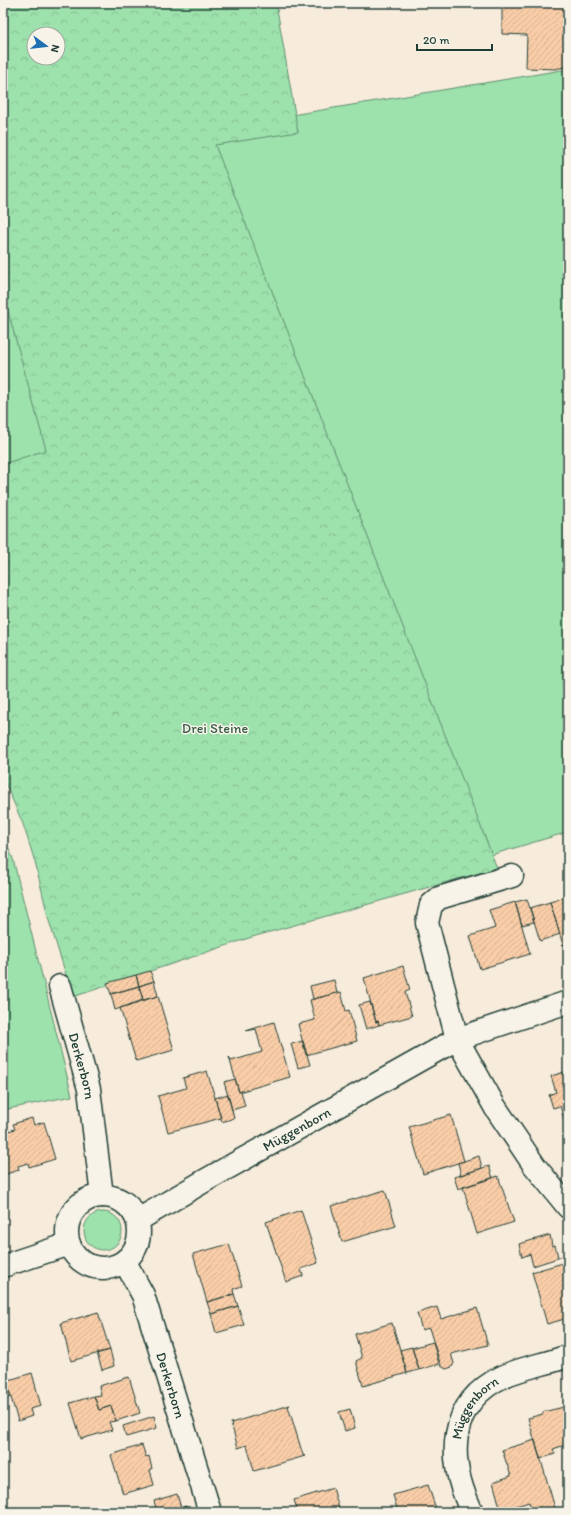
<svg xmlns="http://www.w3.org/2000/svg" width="571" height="1515" font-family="Itim,sans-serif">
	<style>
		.grass { fill: #9de1ac; stroke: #5e8f70; fill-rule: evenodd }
		.forest { fill: url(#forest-crowns); stroke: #5e8f70; fill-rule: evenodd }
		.building { fill: url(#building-hatch); stroke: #1f3d34 }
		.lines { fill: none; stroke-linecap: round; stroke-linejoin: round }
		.street-casing { stroke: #1f3d34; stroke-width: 25 }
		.street { stroke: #f7f3e8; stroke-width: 22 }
		.labels { text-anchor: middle; stroke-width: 3; stroke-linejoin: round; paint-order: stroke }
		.park-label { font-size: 14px; fill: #385e4c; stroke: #f7f3e8 }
		.street-label { font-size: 14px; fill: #1f3d34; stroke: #f7f3e8 }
	</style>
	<defs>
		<pattern id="forest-crowns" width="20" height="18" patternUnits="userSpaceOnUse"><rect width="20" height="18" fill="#9de1ac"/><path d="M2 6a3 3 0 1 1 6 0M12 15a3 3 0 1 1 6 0" fill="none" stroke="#87c295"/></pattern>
		<pattern id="building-hatch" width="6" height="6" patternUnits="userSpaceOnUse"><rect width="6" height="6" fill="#f9cda8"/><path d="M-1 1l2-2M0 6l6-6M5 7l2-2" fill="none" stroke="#d5b191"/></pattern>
	</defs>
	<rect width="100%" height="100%" fill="#f7ebdb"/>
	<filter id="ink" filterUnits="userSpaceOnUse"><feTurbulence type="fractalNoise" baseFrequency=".025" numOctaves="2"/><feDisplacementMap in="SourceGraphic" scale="8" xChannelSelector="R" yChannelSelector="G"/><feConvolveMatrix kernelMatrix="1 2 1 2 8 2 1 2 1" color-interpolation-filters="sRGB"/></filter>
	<g filter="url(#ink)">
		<path class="grass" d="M3 3 292 115 568 69V832L76 979 36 851 3 771ZM34 34H58V58H34Z
			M3 834 13 859 72 1096 3 1110Z
			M84 1231a19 19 0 1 1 38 0a19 19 0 1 1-38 0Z"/>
		<path class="forest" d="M3 3H276L298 132 215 145 497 868 252 937 73 997 49 921 35 862 23 824 3 778V464L46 450 3 293ZM34 34H58V58H34Z"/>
		<path class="building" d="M502 3H568V66L556 69 526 68 527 35 502 34Z
			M568 896V944L563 945 550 902Z
			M527 899 534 922 522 925 515 902Z
			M515 902 530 954 480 969 470 936 495 928 489 910Z
			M550 902 560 934 540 941 530 908Z
			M403 966 410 990 405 992 412 1016 379 1025 378 1021 376 1022 364 978Z
			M150 971 154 981 139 986 136 975Z
			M136 975 139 986 111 994 107 983Z
			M334 980 337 993 313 999 310 986Z
			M154 981 158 996 143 1000 139 986Z
			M139 986 143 1000 115 1010 111 994Z
			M341 992 346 1011 349 1010 357 1041 306 1055 298 1024 315 1020 310 1000Z
			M158 996 174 1050 136 1061 120 1008Z
			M370 1002 376 1022 378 1021 379 1025 366 1029 359 1005Z
			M274 1022 290 1077 239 1092 229 1057 231 1061 262 1052 256 1029 246 1031Z
			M303 1041 310 1065 298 1068 291 1044Z
			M207 1071 221 1118 168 1132 158 1096 186 1088 183 1078Z
			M568 1071V1118L564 1119 560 1106 553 1108 549 1095 556 1092 551 1076Z
			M235 1079 239 1092 241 1091 245 1106 232 1110 224 1082Z
			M228 1094 234 1118 222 1122 215 1098Z
			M451 1115 464 1161 423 1174 409 1127Z
			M32 1118 34 1125 44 1122 55 1159 29 1167 28 1163 18 1166 19 1170 3 1175V1133L15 1129 13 1124Z
			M479 1156 482 1168 461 1175 458 1163Z
			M489 1166 493 1178 458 1189 454 1177Z
			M498 1176 514 1222 477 1234 463 1187Z
			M385 1190 396 1226 342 1242 331 1206Z
			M301 1210 318 1263 301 1269 303 1276 286 1282 266 1222Z
			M550 1235 552 1246 555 1245 558 1257H561L533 1266 530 1254 522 1257 519 1244Z
			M229 1244 242 1286 233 1289 234 1294 207 1302 193 1254Z
			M566 1262 564 1263 568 1276V1318L547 1324 532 1272Z
			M234 1294 238 1306 211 1314 207 1302Z
			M238 1306 244 1325 216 1333 211 1314Z
			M437 1307 441 1319 477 1308 488 1345 451 1354 454 1363 452 1367 446 1369 441 1366 429 1328 422 1330 417 1313Z
			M98 1312 110 1350 71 1361 61 1323Z
			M392 1323 407 1373 363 1386 356 1361 362 1358 355 1334Z
			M433 1342 439 1364 419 1370 412 1348Z
			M412 1347 419 1370 407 1373 400 1350Z
			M110 1350 114 1366 102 1370 97 1353Z
			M3 1369H6L9 1379 6 1381 11 1397 3 1399Z
			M32 1373 41 1406 30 1409 32 1416 18 1421 6 1381Z
			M129 1377 140 1413 116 1421 111 1406 99 1410 94 1396 101 1395 99 1386Z
			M94 1396 99 1410 111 1406 116 1421 109 1422 112 1430 81 1439 70 1403Z
			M290 1405 288 1406 303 1455 305 1456 254 1471 247 1445 238 1448 231 1423Z
			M568 1406V1444L553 1449 555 1454 540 1459 528 1418 543 1414V1412Z
			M350 1409 355 1428 345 1431 339 1412Z
			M154 1416 157 1428 126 1437 123 1426Z
			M535 1440 555 1508 542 1512H532L529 1502 501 1511 493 1482 511 1476 502 1450Z
			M142 1445 146 1457 149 1456 152 1469 150 1470 154 1485 123 1494 111 1455Z
			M428 1485 437 1512H398L393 1495Z
			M333 1488 340 1512H298L294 1500Z
			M177 1494 181 1508 186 1506 188 1512H157L154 1501Z
			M555 1508 556 1512H542Z"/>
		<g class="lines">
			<defs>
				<g id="street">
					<path d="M512 876 439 898 431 905 427 923 457 1039 495 1107 534 1165 568 1207"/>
					<path id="s1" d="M60 986 89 1089 102 1196"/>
					<circle cx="103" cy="1232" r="36"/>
					<path id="s2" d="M138 1220 206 1180 457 1039 568 1002"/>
					<path id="s3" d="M125 1262 143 1295 210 1512"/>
					<path d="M3 1266 69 1244"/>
					<path id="s4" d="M472 1512C447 1461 446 1403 504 1376 524 1367 547 1364 568 1356"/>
				</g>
			</defs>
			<use href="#street" class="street-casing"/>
			<use href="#street" class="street"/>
		</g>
	</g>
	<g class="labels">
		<g class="park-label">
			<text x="215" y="733">Drei Steine</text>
		</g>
		<g class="street-label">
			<text dy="5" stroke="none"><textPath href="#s1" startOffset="83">Derkerborn</textPath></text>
			<text dy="5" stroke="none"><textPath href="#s2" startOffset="183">Müggenborn</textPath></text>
			<text dy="5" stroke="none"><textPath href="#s3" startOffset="132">Derkerborn</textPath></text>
			<text dy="5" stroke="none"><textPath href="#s4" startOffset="113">Müggenborn</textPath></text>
		</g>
	</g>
	<rect width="571" height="1515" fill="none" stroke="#f7f3e8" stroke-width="16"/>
	<rect x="8" y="8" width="555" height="1499" fill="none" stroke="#1f3d34" stroke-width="1.5" filter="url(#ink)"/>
	<g transform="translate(46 46) rotate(105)"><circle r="19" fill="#f7f3e8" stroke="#a1aaa0"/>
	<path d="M0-3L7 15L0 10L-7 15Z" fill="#1f6fb2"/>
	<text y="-6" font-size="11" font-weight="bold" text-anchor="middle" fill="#1f3d34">N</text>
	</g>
	<path d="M417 44v6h75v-6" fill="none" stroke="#1f3d34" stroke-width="2"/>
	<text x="423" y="44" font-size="12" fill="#1f3d34" stroke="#f7f3e8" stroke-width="3" paint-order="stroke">20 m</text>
</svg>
